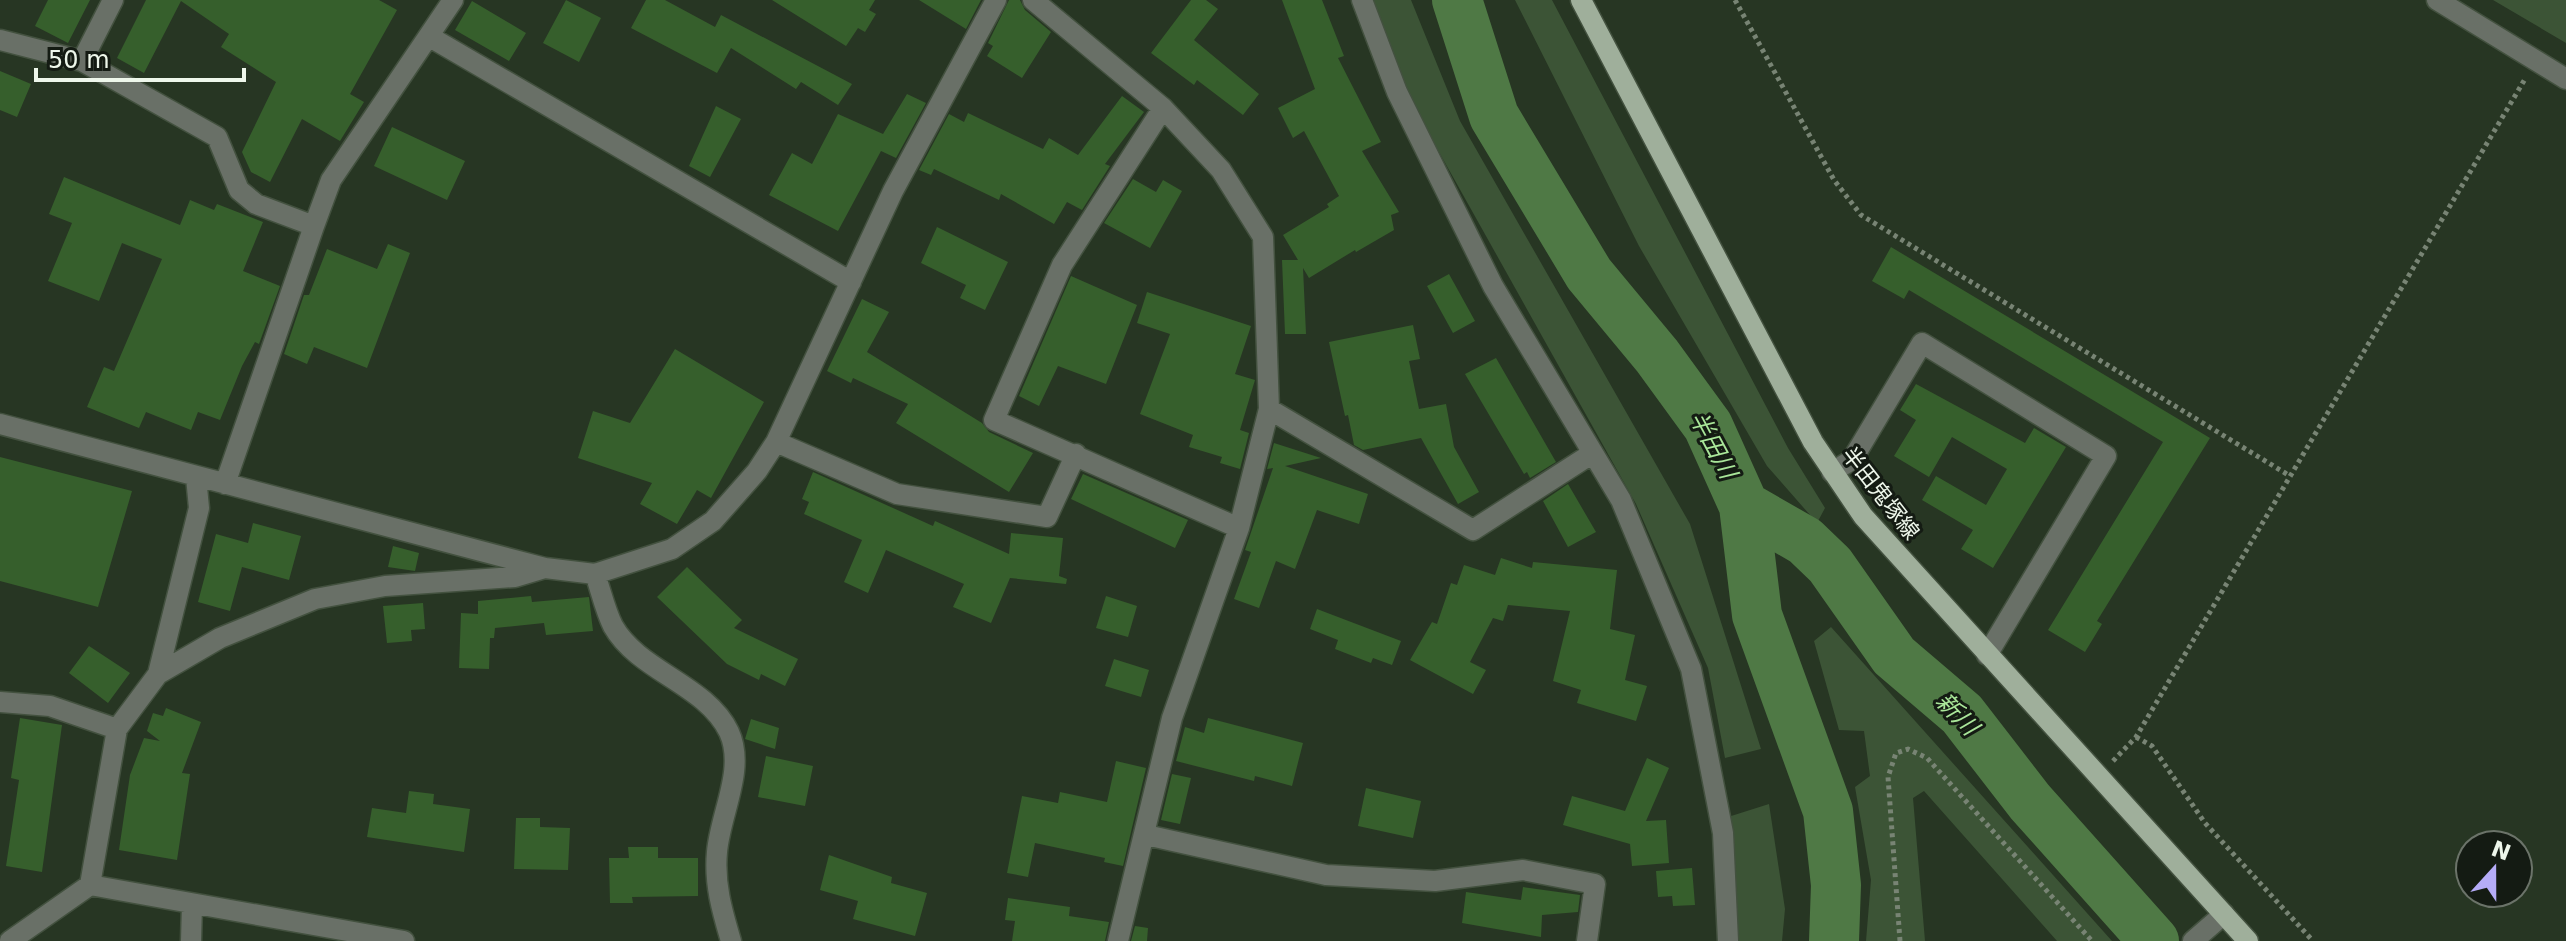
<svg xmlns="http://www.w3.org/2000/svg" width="2566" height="941" font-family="'DejaVu Sans','Noto Sans JP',sans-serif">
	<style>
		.green { fill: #3c5436 }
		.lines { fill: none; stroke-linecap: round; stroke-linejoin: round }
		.river { stroke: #4f7945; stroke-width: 50 }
		.building { fill: #365f2c }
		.minor-casing { stroke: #43513f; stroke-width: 23 }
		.major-casing { stroke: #43513f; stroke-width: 23 }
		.path { stroke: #788474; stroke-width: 5; stroke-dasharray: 4 4; stroke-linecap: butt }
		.minor { stroke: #697067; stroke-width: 20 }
		.major { stroke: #9faf9b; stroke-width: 20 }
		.labels { text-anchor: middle; stroke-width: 6; stroke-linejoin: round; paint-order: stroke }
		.street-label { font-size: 22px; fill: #eef7eb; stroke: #141b13 }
		.water-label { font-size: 24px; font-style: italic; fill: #aae79a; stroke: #141b13 }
	</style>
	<rect width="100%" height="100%" fill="#273623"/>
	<path class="green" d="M1372 0H1411L1460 121 1690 524 1761 749 1725 758 1708 668 1636 504 1411 102Z
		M1515 0H1552L1788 448 1825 508 1817 523 1767 466 1639 246Z
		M2493 0H2566V43Z
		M1831 627 2112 941H2057L1924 791 1913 798 1925 941H1866L1871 880 1855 787 1870 776 1864 731 1839 730 1814 641Z
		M1769 804 1785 909 1782 941H1719L1728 817Z"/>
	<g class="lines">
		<path class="river" d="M1457 0 1494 116 1589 274 1657 356 1708 426 1744 506 1757 615 1828 811 1836 885 1834 941
			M1744 506 1805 541 1830 565 1894 656 1962 714 2030 802 2154 941"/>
	</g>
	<path class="building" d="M48 0H90L68 43 35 26Z
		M146 0H379L397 10 350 94 364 102 340 141 302 119 270 182 251 172 242 152 276 82 221 47 229 34 181 1 144 73 117 58Z
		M566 0 601 18 579 62 543 43Z
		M646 0H665L715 27 721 15 852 84 838 105 801 82 796 89 731 48 717 73 631 28Z
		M772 0H875L869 10 876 14 865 32 858 28 846 46Z
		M919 0H981L966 29Z
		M1009 0H1020L1025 10 1051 32 1022 78 987 56 993 46 988 43Z
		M1191 0H1206L1218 9 1194 40 1259 94 1243 115 1197 80 1194 85 1151 53Z
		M1282 0H1322L1344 56 1338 58 1381 142 1362 151 1399 212 1391 215 1394 230 1356 252 1355 250 1309 278 1303 268 1306 334H1285L1282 260H1298L1283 235 1329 207 1327 204 1339 196 1304 131 1293 138 1278 108 1315 89Z
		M472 1 526 33 509 61 455 30Z
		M0 71 31 84 17 117 0 110Z
		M907 94 926 103 896 158 881 151 838 231 769 195 792 153 812 164 838 114 883 134Z
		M1122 96 1144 112 1105 164 1110 166 1082 210 1067 202 1054 224 1001 194 999 200 934 169 931 175 919 170 949 114 964 122 968 113 1043 149 1049 138 1078 155Z
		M716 106 741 119 710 177 689 166Z
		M392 127 465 161 447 200 374 166Z
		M64 177 180 225 190 200 214 210 217 204 263 222 243 271 280 286 259 344 255 342 242 366 220 420 198 412 191 430 146 412 139 428 87 407 104 367 114 371 162 259 122 243 99 301 48 281 72 223 49 214Z
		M1133 179 1156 192 1163 180 1182 191 1150 248 1104 223Z
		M937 227 1008 262 985 310 960 298 966 285 921 263Z
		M388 244 410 253 367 368 314 347 307 364 284 354 304 295H309L327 249 377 269Z
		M1891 247 2210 438 2097 621 2102 624 2085 652 2048 630 2163 442 1909 290 1904 299 1872 281Z
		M1449 274 1475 321 1453 333 1427 286Z
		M1071 276 1137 305 1106 384 1058 366 1039 406 1019 396Z
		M1147 292 1251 326 1235 374 1255 380 1240 430 1249 433 1240 469 1220 463 1222 457 1189 447 1193 435 1140 414 1170 334 1137 323Z
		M862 299 889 312 867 352 982 423 989 432 1033 453 1009 492 896 423 908 404 853 378 851 383 827 371Z
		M1413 325 1420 359 1409 361 1419 409 1446 404 1454 447 1479 492 1458 504 1421 438 1363 450 1354 445 1348 415 1345 416 1329 342Z
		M675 349 764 402 711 498 697 490 677 524 640 504 652 483 578 458 593 411 630 423Z
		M1496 358 1556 462 1530 478 1527 472 1524 474 1465 374Z
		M1916 384 2025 443 2034 428 2066 447 1993 568 1961 549 1973 530 1922 500 1936 476 1986 505 2007 469 1952 437 1929 477 1894 456 1916 420 1900 410Z
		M1274 443 1321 458 1285 466 1368 494 1359 524 1317 510 1295 569 1276 561 1259 608 1234 599 1251 552 1245 550 1273 468 1267 469Z
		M0 457 132 491 98 607 0 581Z
		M813 472 933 526 935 521 1009 554 1011 533 1063 538 1059 576 1067 579 1066 584 1010 578 991 623 953 607 964 584 886 550 868 593 844 582 862 540 804 514 809 502 802 499Z
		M1083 474 1188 520 1175 548 1071 499Z
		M1568 484 1596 532 1568 547 1543 501Z
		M253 523 301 536 289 580 242 567 230 611 198 602 216 534 248 543Z
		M393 546 419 553 415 571 388 567Z
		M1501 558 1532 568 1533 562 1617 570 1610 629 1635 635 1625 680 1647 686 1636 721 1577 703 1581 690 1553 681 1570 611 1508 605 1503 621 1493 618 1470 662 1486 670 1473 694 1410 660 1432 622 1437 624 1451 583 1457 585 1464 565 1495 575Z
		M687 567 742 620 734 628 798 659 785 686 761 674 759 680 727 664 657 597Z
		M531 596 532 602 589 597 593 631 546 635 544 623 495 628 494 638H490L489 669 459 668 461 613 478 614V601Z
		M1106 596 1137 606 1128 637 1096 628Z
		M423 603 425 629 411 630 412 641 387 643 383 606Z
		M1317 609 1401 641 1392 665 1373 658 1371 663 1335 649 1338 640 1310 629Z
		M89 646 130 673 108 703 69 673Z
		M1114 659 1149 670 1141 697 1105 686Z
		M166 708 201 722 182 773 190 774 177 860 119 850 130 775 144 738 160 741 147 731 153 713 163 716Z
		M20 718 62 725 42 872 6 866 19 780 11 778Z
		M1208 718 1303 743 1292 786 1255 776 1254 781 1176 761 1185 727 1204 733Z
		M751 719 779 728 775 749 745 739Z
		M766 756 813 766 805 806 758 797Z
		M1647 758 1669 768 1646 821 1666 820 1669 863 1632 866 1630 844 1563 825 1572 796 1625 811Z
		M1116 761 1146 768 1123 866 1104 862 1105 858 1035 843 1028 877 1007 873 1022 796 1058 803 1060 792 1107 802Z
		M1172 774 1191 778 1180 824 1161 820Z
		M1366 788 1421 801 1413 838 1358 826Z
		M409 791 434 794 433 804 470 809 464 852 367 837 372 808 406 813Z
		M516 818H540V827L570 828 568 870 514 869Z
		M628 847H658V858H698V896L632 897 633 903H610L609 858H629Z
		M829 855 892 877 891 883 927 893 915 936 853 919 858 901 820 890Z
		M1692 868 1695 905 1673 906 1672 896 1658 897 1656 871Z
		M1523 887 1580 895 1578 912 1542 915 1541 937 1462 923 1466 892 1521 900Z
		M1008 898 1070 907 1069 916 1109 922 1105 941H1012L1015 921 1005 920Z
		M1135 926 1148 928 1147 941H1131Z"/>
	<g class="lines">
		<defs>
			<path id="minor" d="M1033 0 1163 108 1221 170 1263 237 1269 409 1239 528 1172 718 1118 941
				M1362 0 1397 92 1493 286 1621 500 1691 669 1723 833 1728 941
				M2437 0 2566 79
				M430 37 851 282
				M0 40 82 61 217 137 239 190 256 204 314 226 331 180 453 0
				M82 61 113 0
				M1163 108 1062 265 994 420 1239 528
				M1269 409 1473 530 1593 453
				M0 424 545 568 595 574 672 549 713 521 757 471 776 442 893 191 996 0
				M776 442 897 494 1047 517 1076 454
				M1832 472 1852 460 1922 343 2106 456 1987 655
				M225 484 314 226
				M595 574C601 591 605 610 613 626 639 672 706 684 729 732 746 769 720 814 717 852 714 883 722 911 731 941
				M158 674 199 508 196 477
				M0 702 50 706 117 729
				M1146 835 1326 875 1435 881 1523 870 1595 884 1587 941
				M90 885 404 941
				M10 941 90 885 117 729 158 674 220 638 315 599 385 586 515 577 545 568
				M191 941 192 905
				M2193 941 2224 914"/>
			<path id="major" d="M1581 0 1813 442 1863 516 2248 941"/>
		</defs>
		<use href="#minor" class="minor-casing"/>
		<use href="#major" class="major-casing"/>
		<path class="path" d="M1735 0 1834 180 1861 215 2290 476
			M2136 737 2152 746 2205 823 2313 941
			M2113 761 2136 737 2525 79
			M1900 941 1888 777 1896 753 1908 749 1927 758 2092 941"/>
		<use href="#minor" class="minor"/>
		<use href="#major" class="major"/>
	</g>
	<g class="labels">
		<g class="street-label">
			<text transform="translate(1881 493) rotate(52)" y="8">半田鬼塚線</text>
		</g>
		<g class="water-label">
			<text transform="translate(1713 445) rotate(62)" y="8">半田川</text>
			<text transform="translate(1957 714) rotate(46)" y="8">新川</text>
		</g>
	</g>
	<g transform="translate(2494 869) rotate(21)"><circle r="38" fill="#141b13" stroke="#6b7369" stroke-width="2"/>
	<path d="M0-6L14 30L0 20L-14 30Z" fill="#b5acf8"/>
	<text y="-12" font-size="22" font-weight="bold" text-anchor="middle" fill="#eef7eb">N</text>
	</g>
	<path d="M36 68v12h208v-12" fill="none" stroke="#eef7eb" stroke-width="4"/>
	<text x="48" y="68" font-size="24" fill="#eef7eb" stroke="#141b13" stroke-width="6" paint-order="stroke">50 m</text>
</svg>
